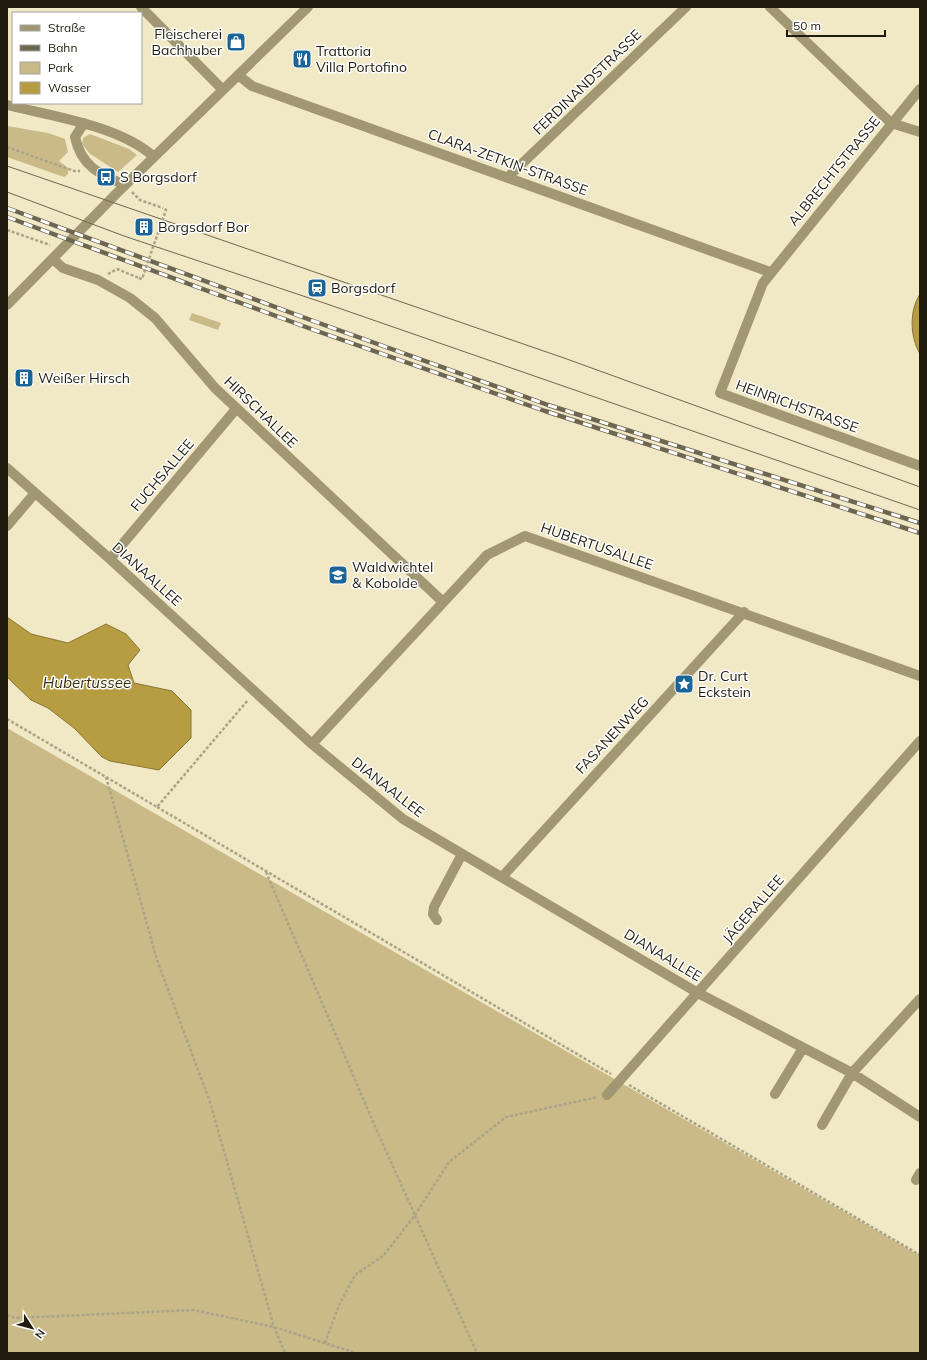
<svg xmlns="http://www.w3.org/2000/svg" width="927" height="1360" font-family="Mulish,sans-serif">
	<style>
		.green { fill: #c9ba87 }
		.water { fill: #b69d41; stroke: #897632 }
		.lines { fill: none; stroke-linecap: round; stroke-linejoin: round }
		.path { stroke: #aaa387; stroke-width: 2.5; stroke-dasharray: 3 2; stroke-linecap: butt }
		.minor { stroke: #a19773; stroke-width: 10 }
		.tram { stroke: #6d6752; stroke-width: 1 }
		.rail-casing { stroke: #6d6752; stroke-width: 4.5 }
		.rail { stroke: #fff; stroke-width: 3; stroke-dasharray: 9; stroke-linecap: butt }
		.path-bridge { stroke: #aaa387; stroke-width: 2.5; stroke-dasharray: 3 2; stroke-linecap: butt }
		.labels { text-anchor: middle; stroke-width: 3; stroke-linejoin: round; paint-order: stroke }
		.poi-label { font-size: 14px; fill: #1f1b0e; stroke: #fff; text-anchor: start }
		.street-label { font-size: 14px; fill: #1f1b0e; stroke: #fff }
		.water-label { font-size: 15px; font-style: italic; fill: #3a3006; stroke: #fff }
	</style>
	<rect width="100%" height="100%" fill="#f1e8c5"/>
	<path class="green" d="M7 126 48 133 65 139 68 152 59 161 68 168V174L64 177 7 157Z
		M90 134 129 149 137 155 118 172 89 153 82 144 83 138Z
		M192 313 221 323 218 330 189 320Z
		M7 728 917 1254 920 1251V1353H7Z"/>
	<path class="water" d="M920 294V354C910 337 909 311 920 294Z
		M7 617 31 634 68 643 106 624 126 634 140 650 128 665 134 683 172 691 191 710V738L159 770 110 761 102 757 74 728 48 708 31 700 7 677Z"/>
	<g class="lines">
		<path class="path" d="M7 147 74 171H80
			M132 192 140 200 163 208
			M7 230 50 245
			M158 232 161 233
			M108 274 117 269 139 278
			M7 719 157 807 248 700
			M106 777 157 960 210 1102 274 1327 285 1353
			M157 807 611 1074
			M266 872 377 1131 477 1353
			M629 1085 920 1255
			M7 1315 16 1318 193 1310 274 1327 356 1353
			M325 1343 339 1305 355 1275 384 1255 415 1215 449 1162 506 1117 598 1097"/>
		<path class="minor" d="M141 7 223 90
			M770 7 891 123 920 132
			M238 75 252 86 770 272
			M920 89 763 283 720 393 920 466
			M7 105C52 116 120 126 154 157
			M84 123 75 137C81 166 99 174 125 185
			M508 177 686 7
			M53 259 63 268 98 280 130 298 155 318 215 388 442 601
			M7 305 116 194 308 7
			M7 468 110 559 312 744 403 819 698 993 852 1073 920 1117
			M7 526 35 493
			M110 559 236 409
			M312 744 487 555 525 536 920 676
			M502 877 744 612
			M437 920 433 914 434 907 462 854
			M775 1094 803 1048
			M607 1095 920 741
			M822 1125 852 1073 920 999
			M916 1180 920 1173"/>
		<path class="tram" d="M7 166 564 358 920 487
			M7 192 124 236 327 304 920 510"/>
		<defs>
			<path id="rail" d="M7 208 316 322 548 405 920 523
				M7 217 314 330 545 411 920 533"/>
		</defs>
		<use href="#rail" class="rail-casing"/>
		<use href="#rail" class="rail"/>
		<path class="path-bridge" d="M139 278 142 279 166 210 163 208"/>
	</g>
	<defs>
		<symbol id="shop-square" viewBox="-11 -11 22 22"><rect x="-9" y="-9" width="18" height="18" rx="4" fill="#1a6498" stroke="#fff"/><path d="M-5-2.5h2.3a2.7 3.5 0 0 1 5.4 0H5L5.5 6h-11ZM-1.5-2.5h3a1.5 2.3 0 0 0-3 0Z" fill="#fff"/></symbol>
		<symbol id="restaurant-square" viewBox="-11 -11 22 22"><rect x="-9" y="-9" width="18" height="18" rx="4" fill="#1a6498" stroke="#fff"/><path d="M-5-6h1v4h1v-4h1v4h1v-4h1v5L-1.5 .5V6h-2V.5L-5-1ZM5-6V6H3V1.5H1.5Q1.5-4 5-6Z" fill="#fff"/></symbol>
		<symbol id="bus-square" viewBox="-11 -11 22 22"><rect x="-9" y="-9" width="18" height="18" rx="4" fill="#1a6498" stroke="#fff"/><path d="M-5-6H5V4H4V6H2V4H-2V6H-4V4H-5ZM-3.5-4V0h7V-4ZM-3.5 1.2v1.5H-2V1.2ZM2 1.2v1.5H3.5V1.2Z" fill="#fff"/></symbol>
		<symbol id="building-square" viewBox="-11 -11 22 22"><rect x="-9" y="-9" width="18" height="18" rx="4" fill="#1a6498" stroke="#fff"/><path d="M-4-6H4V6H1V3H-1V6H-4ZM-2.5-4.3h1.7v1.8h-1.7ZM.8-4.3h1.7v1.8H.8ZM-2.5-1h1.7V.8h-1.7ZM.8-1h1.7V.8H.8Z" fill="#fff"/></symbol>
		<symbol id="station-square" viewBox="-11 -11 22 22"><rect x="-9" y="-9" width="18" height="18" rx="4" fill="#1a6498" stroke="#fff"/><path d="M-3-6H3Q5-6 5-4V2Q5 4 3 4L4.5 6H3L1.5 4h-3L-3 6H-4.5L-3 4Q-5 4-5 2V-4Q-5-6-3-6ZM-3.5-4v3h7v-3ZM-3.5 1v1.5H-2V1ZM2 1v1.5H3.5V1Z" fill="#fff"/></symbol>
		<symbol id="school-square" viewBox="-11 -11 22 22"><rect x="-9" y="-9" width="18" height="18" rx="4" fill="#1a6498" stroke="#fff"/><path d="M0-5L7-2L0 1L-7-2ZM-4 1L0 2.5L4 1V4Q0 6-4 4Z" fill="#fff"/></symbol>
		<symbol id="sight-square" viewBox="-11 -11 22 22"><rect x="-9" y="-9" width="18" height="18" rx="4" fill="#1a6498" stroke="#fff"/><path d="M0-6L1.8-2.2L6-1.7L2.9 1.2L3.7 5.4L0 3.3L-3.7 5.4L-2.9 1.2L-6-1.7L-1.8-2.2Z" fill="#fff"/></symbol>
	</defs>
	<g fill-rule="evenodd">
		<use href="#shop-square" x="225" y="31" width="22" height="22"/>
		<use href="#restaurant-square" x="291" y="48" width="22" height="22"/>
		<use href="#bus-square" x="95" y="166" width="22" height="22"/>
		<use href="#building-square" x="133" y="216" width="22" height="22"/>
		<use href="#station-square" x="306" y="277" width="22" height="22"/>
		<use href="#building-square" x="13" y="367" width="22" height="22"/>
		<use href="#school-square" x="327" y="564" width="22" height="22"/>
		<use href="#sight-square" x="673" y="673" width="22" height="22"/>
	</g>
	<g class="labels">
		<g class="poi-label">
			<text x="222" y="39" text-anchor="end">Fleischerei<tspan x="222" dy="16">Bachhuber</tspan></text>
			<text x="316" y="56">Trattoria<tspan x="316" dy="16">Villa Portofino</tspan></text>
			<text x="120" y="182">S Borgsdorf</text>
			<text x="158" y="232">Borgsdorf Bor</text>
			<text x="331" y="293">Borgsdorf</text>
			<text x="38" y="383">Weißer Hirsch</text>
			<text x="352" y="572">Waldwichtel<tspan x="352" dy="16">&amp; Kobolde</tspan></text>
			<text x="698" y="681">Dr. Curt<tspan x="698" dy="16">Eckstein</tspan></text>
		</g>
		<g class="street-label">
			<text transform="translate(587 82) rotate(-44)" y="5">FERDINANDSTRASSE</text>
			<text transform="translate(508 162) rotate(20)" y="5">CLARA-ZETKIN-STRASSE</text>
			<text transform="translate(834 171) rotate(-51)" y="5">ALBRECHTSTRASSE</text>
			<text transform="translate(797 406) rotate(20)" y="5">HEINRICHSTRASSE</text>
			<text transform="translate(261 412) rotate(44)" y="5">HIRSCHALLEE</text>
			<text transform="translate(162 475) rotate(-50)" y="5">FUCHSALLEE</text>
			<text transform="translate(597 546) rotate(19)" y="5">HUBERTUSALLEE</text>
			<text transform="translate(147 574) rotate(42)" y="5">DIANAALLEE</text>
			<text transform="translate(612 735) rotate(-47)" y="5">FASANENWEG</text>
			<text transform="translate(388 787) rotate(38)" y="5">DIANAALLEE</text>
			<text transform="translate(753 909) rotate(-49)" y="5">JÄGERALLEE</text>
			<text transform="translate(663 955) rotate(31)" y="5">DIANAALLEE</text>
		</g>
		<g class="water-label">
			<text x="87" y="688">Hubertussee</text>
		</g>
	</g>
	<rect width="927" height="1360" fill="none" stroke="#1f1b0e" stroke-width="16"/>
	<rect x="12" y="12" width="130" height="92" fill="#ffffff" stroke="#a5a49f"/>
	<rect x="20" y="25" width="20" height="6" fill="#a19773" stroke="#a5a49f"/>
	<text x="48" y="32" font-size="12" fill="#1f1b0e">Straße</text>
	<rect x="20" y="45" width="20" height="6" fill="#6d6752" stroke="#a5a49f"/>
	<text x="48" y="52" font-size="12" fill="#1f1b0e">Bahn</text>
	<rect x="20" y="62" width="20" height="12" fill="#c9ba87" stroke="#a5a49f"/>
	<text x="48" y="72" font-size="12" fill="#1f1b0e">Park</text>
	<rect x="20" y="82" width="20" height="12" fill="#b69d41" stroke="#a5a49f"/>
	<text x="48" y="92" font-size="12" fill="#1f1b0e">Wasser</text>
	<g transform="translate(32 1328) rotate(126)" stroke="#ffffff" stroke-width="3" paint-order="stroke">
	<path d="M0-3L7 15L0 10L-7 15Z" fill="#1f1b0e"/>
	<text y="-6" font-size="11" font-weight="bold" text-anchor="middle" fill="#1f1b0e">N</text>
	</g>
	<path d="M787 30v6h98v-6" fill="none" stroke="#1f1b0e" stroke-width="2"/>
	<text x="793" y="30" font-size="12" fill="#1f1b0e" stroke="#ffffff" stroke-width="3" paint-order="stroke">50 m</text>
</svg>
